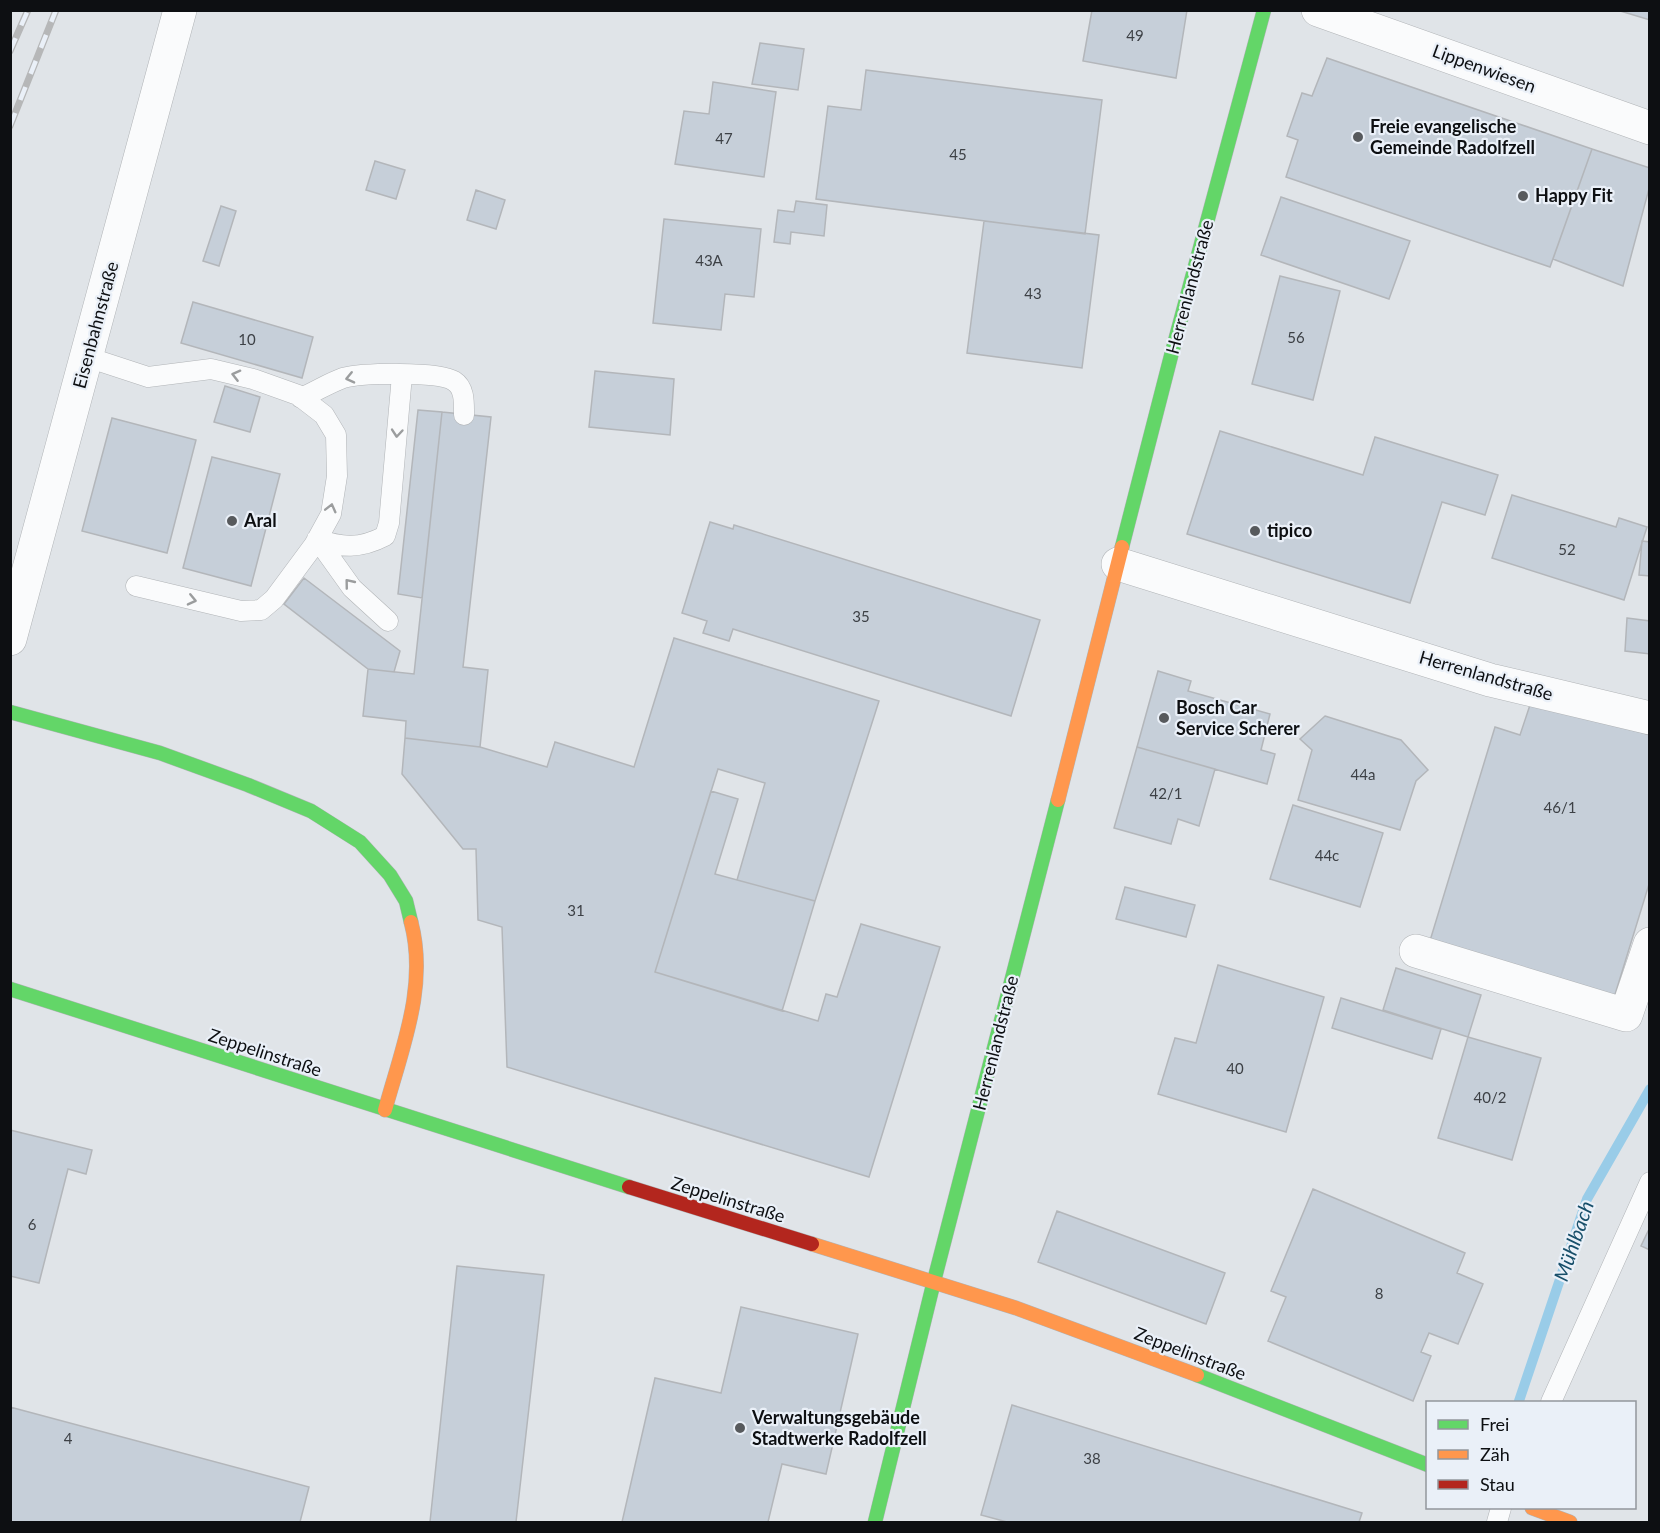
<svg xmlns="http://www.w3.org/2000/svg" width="1660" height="1533" font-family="Lato,sans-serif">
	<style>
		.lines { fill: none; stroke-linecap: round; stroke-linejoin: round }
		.stream { stroke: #99cce8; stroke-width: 10 }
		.building { fill: #c6cfd9; stroke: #b3b6ba; stroke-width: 1.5 }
		.lane-casing { stroke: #b1b4b7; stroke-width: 21 }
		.street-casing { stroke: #b1b4b7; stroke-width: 34 }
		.fast-casing { stroke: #b1b4b7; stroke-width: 15 }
		.slow-casing { stroke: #b1b4b7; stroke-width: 15 }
		.jam-casing { stroke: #b1b4b7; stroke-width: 15 }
		.lane { stroke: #fafbfc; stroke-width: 20 }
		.street { stroke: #fafbfc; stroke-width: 33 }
		.fast { stroke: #63d668; stroke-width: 14 }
		.slow { stroke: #ff974d; stroke-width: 14 }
		.jam { stroke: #b3261e; stroke-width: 14 }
		.rail-casing { stroke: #b6b7b8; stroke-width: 7 }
		.rail { stroke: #eaf0f8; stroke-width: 4.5; stroke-dasharray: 14; stroke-linecap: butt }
		.oneway { stroke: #9b9d9e }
		.poi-dot { fill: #575a5d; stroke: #eaf0f8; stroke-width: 2 }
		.labels { text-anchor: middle; stroke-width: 4.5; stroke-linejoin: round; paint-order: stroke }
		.number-label { font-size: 15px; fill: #3d4146 }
		.street-label { font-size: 18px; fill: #0d0f12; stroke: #eaf0f8 }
		.poi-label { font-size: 18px; font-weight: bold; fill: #0d0f12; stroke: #eaf0f8; text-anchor: start }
		.water-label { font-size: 20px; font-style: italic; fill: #184f6a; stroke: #eaf0f8 }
	</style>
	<rect width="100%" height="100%" fill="#e0e4e8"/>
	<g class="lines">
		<path class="stream" d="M1519 1401 1587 1199 1650 1089"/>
	</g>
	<path class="building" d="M1092 10H1187L1176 78 1083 61Z
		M1617 10H1650V20Z
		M760 43 804 49 798 90 752 84Z
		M1327 58 1592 149 1550 267 1286 177 1298 140 1287 136 1302 93 1312 96Z
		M866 70 1102 100 1085 234 816 199 828 106 861 110Z
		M713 82 776 92 764 177 675 164 684 111 709 114Z
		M1592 149 1650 168V185L1623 286 1553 259Z
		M375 161 405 170 396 199 366 190Z
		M476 190 505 200 496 229 467 220Z
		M1281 197 1410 241 1389 299 1261 255Z
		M796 201 827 205 824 236 791 232 790 244 774 242 778 210 794 212Z
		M221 206 236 211 219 266 203 261Z
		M664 219 761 229 754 297 725 294 721 330 653 323Z
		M984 221 1099 235 1082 368 967 353Z
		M1280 276 1340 291 1313 400 1252 384Z
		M193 302 313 337 302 378 181 343Z
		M595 371 674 379 670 435 589 427Z
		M225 386 260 397 250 432 214 422Z
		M418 410 442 412 422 598 398 594Z
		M442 412 491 417 463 667 488 670 480 747 405 738 406 721 363 716 368 669 414 674Z
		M112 418 196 440 167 553 82 531Z
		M1220 431 1363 475 1375 437 1498 475 1485 515 1442 502 1410 603 1187 534Z
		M212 457 280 474 251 586 183 568Z
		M1512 495 1616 527 1619 518 1647 527 1624 600 1492 558Z
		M710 522 733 529 734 525 1040 620 1011 716 733 629 729 641 703 633 707 621 682 613Z
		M1642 541 1650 542V576L1639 575Z
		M304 578 400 651 394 672 368 669 284 604Z
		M1627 618 1650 621V654L1625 651Z
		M674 638 879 701 815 901 737 880 765 783 718 769 655 972 818 1021 826 994 837 997 861 924 940 947 869 1177 507 1067 502 927 478 920 476 849H463L402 774 405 738 480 747 547 767 555 742 634 767Z
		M1158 671 1191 681 1188 691 1270 714 1261 750 1275 754 1267 784 1137 747Z
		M1532 699 1650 735V881L1613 1001 1429 944 1495 727 1520 735Z
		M1325 716 1401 740 1428 770 1416 781 1400 830 1298 800 1312 750 1300 739Z
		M1137 747 1215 769 1199 826 1178 819 1171 844 1114 828Z
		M711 791 738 799 715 874 815 901 782 1011 655 972Z
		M1293 805 1383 833 1360 907 1270 879Z
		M1125 887 1195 905 1186 937 1116 919Z
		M1218 965 1324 997 1286 1132 1158 1094 1175 1038 1196 1043Z
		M1396 968 1481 995 1468 1037 1383 1010Z
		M1341 998 1441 1029 1432 1059 1332 1028Z
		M1468 1037 1541 1058 1512 1160 1438 1138Z
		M10 1130 92 1150 86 1174 68 1169 39 1283 10 1276Z
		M1313 1189 1465 1253 1457 1273 1483 1284 1458 1344 1429 1333 1421 1352 1431 1356 1413 1401 1268 1341 1286 1297 1271 1291Z
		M1057 1211 1225 1273 1206 1324 1038 1262Z
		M1650 1227V1250L1641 1246Z
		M457 1266 544 1275 516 1522H430Z
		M741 1307 858 1334 826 1474 782 1464 768 1522H622L655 1378 721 1393Z
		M1012 1405 1362 1513 1359 1522H1007L981 1515Z
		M10 1407 309 1487 300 1522H10Z"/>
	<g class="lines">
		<defs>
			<path id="lane" d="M87 357 148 377 211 369 253 379 298 395 324 415 336 435 337 476 331 514 314 545 274 599 261 610 241 611 136 586
				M301 398C315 392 329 383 343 378 362 373 438 371 454 381 465 388 464 403 464 415
				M317 539C342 548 360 549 385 536L389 523 402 375
				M317 539 352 588 388 621
				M1551 1402 1650 1182
				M1497 1522 1501 1508"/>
			<path id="street" d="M1318 10 1650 128
				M1118 564 1490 680 1650 718
				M10 639 180 10
				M1416 951 1626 1015 1650 944"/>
			<path id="fast" d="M1122 547 1171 356 1264 10
				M10 712 160 753 248 785 311 811 360 842 390 875 406 901 411 922
				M10 989 629 1187
				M1197 1375 1428 1465
				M875 1522 934 1281 1058 800"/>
			<path id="slow" d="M1058 800 1122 547
				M385 1110C402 1048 428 986 411 922
				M812 1244 1016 1308 1197 1375
				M1532 1508 1570 1522"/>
			<path id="jam" d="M629 1187 812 1244"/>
		</defs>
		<use href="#lane" class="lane-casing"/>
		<use href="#street" class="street-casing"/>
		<use href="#fast" class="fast-casing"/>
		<use href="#slow" class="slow-casing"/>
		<use href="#jam" class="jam-casing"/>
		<use href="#lane" class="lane"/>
		<use href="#street" class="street"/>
		<use href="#fast" class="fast"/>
		<use href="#slow" class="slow"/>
		<use href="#jam" class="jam"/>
		<defs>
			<path id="rail" d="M10 51 28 10
				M10 126 56 10"/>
		</defs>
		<use href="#rail" class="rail-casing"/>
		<use href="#rail" class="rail"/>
	</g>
	<defs><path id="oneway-chevron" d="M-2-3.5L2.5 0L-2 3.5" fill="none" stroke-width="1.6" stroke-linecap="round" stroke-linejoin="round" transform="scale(1.5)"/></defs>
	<g class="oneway">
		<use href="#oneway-chevron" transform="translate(236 375) rotate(-166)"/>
		<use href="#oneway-chevron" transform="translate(350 378) rotate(167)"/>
		<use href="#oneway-chevron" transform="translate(397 433) rotate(95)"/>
		<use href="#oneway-chevron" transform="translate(331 508) rotate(-76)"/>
		<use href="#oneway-chevron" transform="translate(349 583) rotate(-129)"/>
		<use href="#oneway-chevron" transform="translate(192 600) rotate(13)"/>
	</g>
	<g class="poi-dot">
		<circle cx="1358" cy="137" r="6"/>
		<circle cx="1523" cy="196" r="6"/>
		<circle cx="232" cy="521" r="6"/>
		<circle cx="1255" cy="531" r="6"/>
		<circle cx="1164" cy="718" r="6"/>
		<circle cx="740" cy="1428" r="6"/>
	</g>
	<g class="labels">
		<g class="number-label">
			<text x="1135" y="41">49</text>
			<text x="724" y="144">47</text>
			<text x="958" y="160">45</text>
			<text x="709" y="266">43A</text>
			<text x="1033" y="299">43</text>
			<text x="1296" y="343">56</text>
			<text x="247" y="345">10</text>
			<text x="1567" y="555">52</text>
			<text x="861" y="622">35</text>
			<text x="1363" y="780">44a</text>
			<text x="1166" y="799">42/1</text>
			<text x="1560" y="813">46/1</text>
			<text x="1327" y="861">44c</text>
			<text x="576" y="916">31</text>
			<text x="1235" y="1074">40</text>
			<text x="1490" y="1103">40/2</text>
			<text x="32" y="1230">6</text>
			<text x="1379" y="1299">8</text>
			<text x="68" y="1444">4</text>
			<text x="1092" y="1464">38</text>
		</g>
		<g class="street-label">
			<text transform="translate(1484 69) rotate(20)" y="6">Lippenwiesen</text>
			<text transform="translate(1190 287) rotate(-75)" y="6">Herrenlandstraße</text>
			<text transform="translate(96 325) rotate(-75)" y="6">Eisenbahnstraße</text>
			<text transform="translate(1486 676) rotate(16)" y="6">Herrenlandstraße</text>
			<text transform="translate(996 1043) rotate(-76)" y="6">Herrenlandstraße</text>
			<text transform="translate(265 1053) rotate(18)" y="6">Zeppelinstraße</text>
			<text transform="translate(728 1200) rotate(17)" y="6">Zeppelinstraße</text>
			<text transform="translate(1190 1354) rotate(21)" y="6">Zeppelinstraße</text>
		</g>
		<g class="poi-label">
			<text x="1370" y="133">Freie evangelische<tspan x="1370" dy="21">Gemeinde Radolfzell</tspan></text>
			<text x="1535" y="202">Happy Fit</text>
			<text x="244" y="527">Aral</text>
			<text x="1267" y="537">tipico</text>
			<text x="1176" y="714">Bosch Car<tspan x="1176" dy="21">Service Scherer</tspan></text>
			<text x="752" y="1424">Verwaltungsgebäude<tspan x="752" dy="21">Stadtwerke Radolfzell</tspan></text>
		</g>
		<g class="water-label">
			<text transform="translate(1574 1241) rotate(-71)" y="7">Mühlbach</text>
		</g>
	</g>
	<rect width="1660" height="1533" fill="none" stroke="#0d0f12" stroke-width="24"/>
	<rect x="1426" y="1401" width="210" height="108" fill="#eaf0f8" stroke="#92969c" stroke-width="1.5"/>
	<rect x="1438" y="1420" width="30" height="9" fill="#63d668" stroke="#92969c" stroke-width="1.5"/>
	<text x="1480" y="1431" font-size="18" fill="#0d0f12">Frei</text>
	<rect x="1438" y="1450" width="30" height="9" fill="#ff974d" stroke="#92969c" stroke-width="1.5"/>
	<text x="1480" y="1461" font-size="18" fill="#0d0f12">Zäh</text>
	<rect x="1438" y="1480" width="30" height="9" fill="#b3261e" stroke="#92969c" stroke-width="1.5"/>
	<text x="1480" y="1491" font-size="18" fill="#0d0f12">Stau</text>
</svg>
